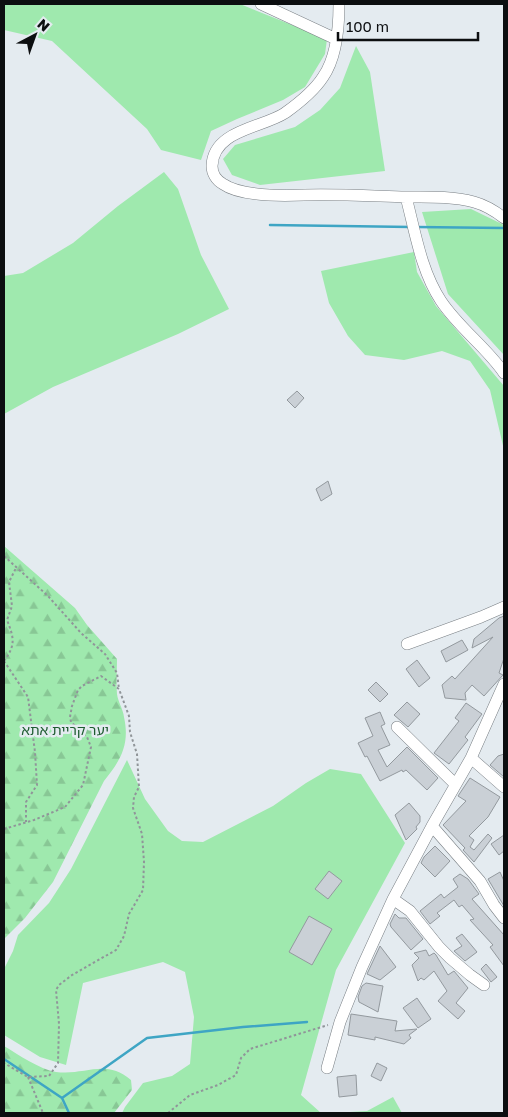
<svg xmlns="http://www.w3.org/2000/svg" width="508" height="1117" font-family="'Golos Text','Noto Sans Hebrew',sans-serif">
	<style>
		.green { fill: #9fe9ae }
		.forest { fill: url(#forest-firs) }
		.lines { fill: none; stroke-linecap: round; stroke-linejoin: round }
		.stream { stroke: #3ea5c4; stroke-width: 2.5 }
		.building { fill: #cad0d6; stroke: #93999e }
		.minor-casing { stroke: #797f84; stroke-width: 12 }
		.path { stroke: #909599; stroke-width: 2; stroke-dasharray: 2.5 2.5; stroke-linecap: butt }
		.minor { stroke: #fff; stroke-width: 11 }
		.labels { text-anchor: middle; stroke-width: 5; stroke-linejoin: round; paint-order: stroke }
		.park-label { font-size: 14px; fill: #1f5d31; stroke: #e4ebf0 }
	</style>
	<defs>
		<pattern id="forest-firs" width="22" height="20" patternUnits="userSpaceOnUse" patternTransform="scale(1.25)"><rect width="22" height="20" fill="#9fe9ae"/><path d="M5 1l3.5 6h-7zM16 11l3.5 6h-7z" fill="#88c795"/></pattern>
	</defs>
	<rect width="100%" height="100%" fill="#e4ebf0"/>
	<path class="green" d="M4 4H240L327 39 325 54 305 87 283 100 237 119 211 131 201 160 161 150 147 129 52 41 4 30Z
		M356 46 370 72 385 171 260 185 232 175 223 159 235 145 295 127 320 110 340 88Z
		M164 172 178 189 201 255 229 309 178 334 53 387 4 414V276L23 273 73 243 118 206Z
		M471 209 504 225V355L448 294 422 212Z
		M414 252 417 272 436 306 504 386V450L490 390 470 361 442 351 404 360 365 355 348 336 329 303 321 271Z
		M127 760 145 799 168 831 182 841 203 842 273 806 306 783 330 769 361 774 405 843 336 970 301 1095 321 1113H122L125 1107 143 1083 172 1076 190 1064 194 1017 185 972 163 962 83 983 66 1065 40 1057 4 1035V969L13 951 18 935 49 903 71 869Z
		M393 1097 402 1113H333L367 1111Z"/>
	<path class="forest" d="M4 546 75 608 87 625 117 659C117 670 116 683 117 694 118 702 123 709 124 717 130 744 121 760 104 781L53 882 25 918 5 938V947L4 950Z
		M4 1046C19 1055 39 1069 56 1072 85 1076 105 1058 131 1080L132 1090 114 1113H4Z"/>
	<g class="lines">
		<path class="stream" d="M270 225 411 227
			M416 227 504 228
			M4 1059 62 1098 69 1113
			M62 1098 147 1038 243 1027 307 1022"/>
	</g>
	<path class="building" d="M297 391 304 398 295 408 287 400Z
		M328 481 332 494 321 501 316 489Z
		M504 616V658L499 673 503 675 484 696 472 685 465 693 466 700 445 698 442 685 452 676 455 679 493 637 472 648 474 639 499 618Z
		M462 640 468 650 446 662 441 651Z
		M417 660 430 678 419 687 406 669Z
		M376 682 388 694 380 702 368 690Z
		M407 702 420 714 408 727 394 715Z
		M466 703 482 714 465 737 468 740 449 764 434 753 459 721 455 718Z
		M380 712 385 724 381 726 390 745 378 750 387 767 407 747 438 778 427 790 406 770 403 772 402 770 380 781 367 756 365 757 358 743 373 736 365 718Z
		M504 754V777L490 765 498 756Z
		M470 778 500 797 488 817 469 836 474 840 470 847 474 850 488 834 492 838 474 862 463 850 465 848 443 825 466 801 458 796Z
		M409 803 420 816V822L416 827 417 829 406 840 395 815Z
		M504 835V851L499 855 491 844Z
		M435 846 450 861 435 877 421 863 424 857Z
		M329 871 342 881 328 899 315 889Z
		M500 872 504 881V906L488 879Z
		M460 874 468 879 479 894 472 899 504 935V966L490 947 493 945 470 920 474 919 462 905 459 907 454 900 437 913 440 916 430 924 420 911 441 894 444 898 458 887 453 879Z
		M395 914 399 918H406L423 939 411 950 391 927 390 924Z
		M309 916 332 929 312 965 289 952Z
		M462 934 477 952 465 961 454 951 462 946 456 938Z
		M380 946 396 967 380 980 367 974Z
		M426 950 429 956 434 953 436 955 448 975 454 971 468 988 456 1003 465 1011 458 1019 438 1001 447 991 434 971 424 980 421 978 418 981 412 965 419 958 414 953Z
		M486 964 497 977 491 982 481 969Z
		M366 983 383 986 378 1012 359 1002 358 997 362 986Z
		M417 998 431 1019 418 1028 403 1008Z
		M351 1014 397 1021 395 1031 417 1029 409 1035 411 1038 404 1044 375 1037V1040L348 1035Z
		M377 1063 387 1068 381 1081 371 1076Z
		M356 1075 357 1095 339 1097 337 1077Z"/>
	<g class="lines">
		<defs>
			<path id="minor" d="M261 4 336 39
				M339 4C339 28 337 57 323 77 314 91 299 103 285 113 262 128 213 130 212 166 212 173 216 180 223 184 240 196 282 196 304 195 338 194 372 196 406 197 428 197 452 196 474 202 485 205 495 211 504 218
				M406 197C415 231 421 271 441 301 459 328 486 347 504 373
				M407 644 481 617 504 607
				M397 727 455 784
				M471 758 504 787
				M432 826 480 881 494 905 504 918
				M393 899 410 911 439 947 450 958 470 975 484 985
				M327 1068 340 1022 362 967 393 899 432 826 471 758 504 684"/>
		</defs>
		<use href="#minor" class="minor-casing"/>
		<path class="path" d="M4 556 48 596 81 633 105 654 117 673 119 689
			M4 661 28 697 35 752 37 785 26 802V822
			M4 661C16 645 14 638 7 620L12 606 9 582 16 568
			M4 829 34 820 65 807 83 785 91 747 87 737 71 722 70 717 72 706 78 690 82 686 101 676 119 689 129 716 130 732 137 754 139 787 134 797 133 808 142 834 144 862 143 890 129 914 124 936 116 950 72 975 59 985 56 990 59 1024 58 1063 49 1076 28 1077 4 1063
			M28 1077 43 1113
			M168 1113 190 1095 218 1085 236 1075 241 1058 250 1049 328 1025"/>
		<use href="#minor" class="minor"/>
	</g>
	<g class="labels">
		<g class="park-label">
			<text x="65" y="735">יער קריית אתא</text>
		</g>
	</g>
	<rect width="508" height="1117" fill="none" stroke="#0c0e10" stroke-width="10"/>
	<g transform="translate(35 35) rotate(41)" stroke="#e4ebf0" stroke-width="4" paint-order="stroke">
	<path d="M0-4L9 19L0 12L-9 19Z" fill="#0c0e10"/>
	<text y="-8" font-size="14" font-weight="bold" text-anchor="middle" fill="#0c0e10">N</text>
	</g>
	<path d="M338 32v8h140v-8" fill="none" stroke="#0c0e10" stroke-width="2.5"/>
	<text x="346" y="32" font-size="15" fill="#0c0e10" stroke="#e4ebf0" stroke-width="4" paint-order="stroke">100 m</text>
</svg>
